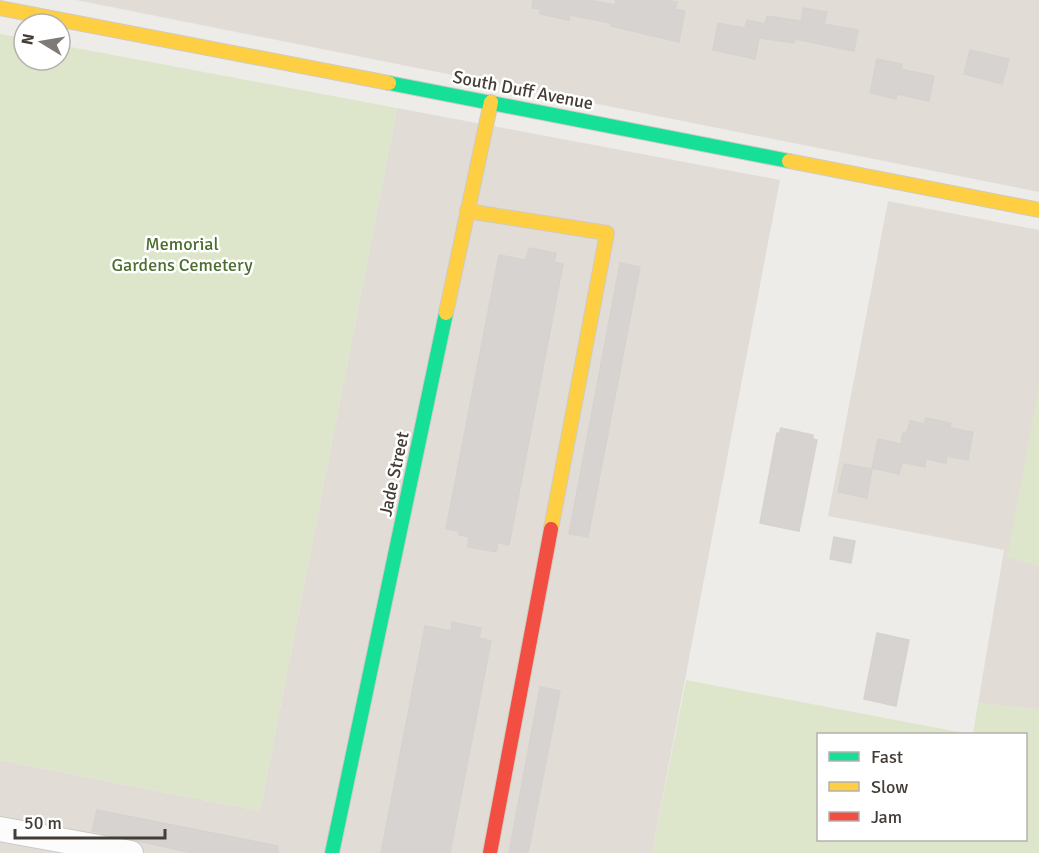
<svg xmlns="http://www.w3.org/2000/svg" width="1039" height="853" font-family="Signika,sans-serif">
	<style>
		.residential { fill: #e1ddd6 }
		.green { fill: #dde6cb }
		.building { fill: #d6d3d0; stroke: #d6d3cf; stroke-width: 1.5 }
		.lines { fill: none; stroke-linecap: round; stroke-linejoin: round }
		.street-casing { stroke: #ccc9c6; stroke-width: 26 }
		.fast-casing { stroke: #cfcbc3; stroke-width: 16 }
		.slow-casing { stroke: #cfcbc3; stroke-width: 16 }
		.jam-casing { stroke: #cfcbc3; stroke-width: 16 }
		.street { stroke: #fcfcfc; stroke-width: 24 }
		.fast { stroke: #16e098; stroke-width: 14 }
		.slow { stroke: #ffcf43; stroke-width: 14 }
		.jam { stroke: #f24e42; stroke-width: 14 }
		.labels { text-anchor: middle; stroke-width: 5; stroke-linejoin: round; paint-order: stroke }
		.street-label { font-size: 18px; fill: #433d36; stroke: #fff }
		.park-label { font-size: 18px; fill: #4c6e30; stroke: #fff }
	</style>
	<rect width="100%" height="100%" fill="#eeece9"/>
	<path class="residential" d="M76 0H1039V192Z
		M397 108 780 180 652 853H0V760L260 811Z
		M888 201 1039 230V710L978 703 1004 550 828 516Z"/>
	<path class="green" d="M0 34 24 38V60H60V45L397 108 260 811 0 760Z
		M1039 388V566L1007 557Z
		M686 680 969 734H818V840H1026V734H973L978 703 1039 710V853H652Z"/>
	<path class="building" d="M533 0H588L615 5 616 0H664L677 2 675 9 685 11 679 42 611 26V23L570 15 569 20 540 14V9L532 8Z
		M803 8 827 12 824 24 858 30 854 51 795 39 794 43 759 38 755 59 713 50 718 23 745 28 747 20 765 24 767 16 801 21Z
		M970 50 1009 59 1002 84 964 74Z
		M877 59 902 64 901 69 934 76 929 101 897 94 896 99 870 93Z
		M529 248 556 253 554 262 563 264 509 545 498 543 496 552 468 547 469 537 459 535V531L446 529 499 255 526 260Z
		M620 263 640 267 588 537 569 534Z
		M926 418 951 423 950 428 973 432 968 460 947 456 946 463 926 459 925 467 902 462 899 474 872 468 878 439 901 444 903 432H907L910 421 924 424Z
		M781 428 813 435V439L817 440 799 531 760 523 777 433 779 434Z
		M844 464 872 469 867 498 838 492Z
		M834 537 855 541 851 563 830 559Z
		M452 622 481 628 479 638 491 641 450 853H381L425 626 451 631Z
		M877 633 909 640 896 706 864 699Z
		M540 687 560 691 528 853H509Z
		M97 810 278 846V853H192L92 831Z"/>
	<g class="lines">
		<defs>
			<path id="street" d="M0 829 131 853"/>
			<path id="fast" d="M389 83 789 161
				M332 853 446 313"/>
			<path id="slow" d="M0 8 389 83
				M789 161 1039 210
				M467 211 607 233 551 529
				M446 313 491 102"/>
			<path id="jam" d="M490 853 551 529"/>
		</defs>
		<use href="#street" class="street-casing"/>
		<use href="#fast" class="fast-casing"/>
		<use href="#slow" class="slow-casing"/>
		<use href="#jam" class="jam-casing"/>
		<use href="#street" class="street"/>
		<use href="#fast" class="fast"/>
		<use href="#slow" class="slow"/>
		<use href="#jam" class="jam"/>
	</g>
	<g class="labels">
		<g class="street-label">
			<text transform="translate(523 90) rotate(11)" y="6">South Duff Avenue</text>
			<text transform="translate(394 474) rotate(-78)" y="6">Jade Street</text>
		</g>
		<g class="park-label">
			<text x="182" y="250">Memorial<tspan x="182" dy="21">Gardens Cemetery</tspan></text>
		</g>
	</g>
	<rect x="817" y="733" width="210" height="108" fill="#ffffff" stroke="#b4b1af" stroke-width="1.5"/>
	<rect x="829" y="752" width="30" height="9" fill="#16e098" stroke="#b4b1af" stroke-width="1.5"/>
	<text x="871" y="763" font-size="18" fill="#433d36">Fast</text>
	<rect x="829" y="782" width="30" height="9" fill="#ffcf43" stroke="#b4b1af" stroke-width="1.5"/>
	<text x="871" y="793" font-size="18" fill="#433d36">Slow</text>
	<rect x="829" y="812" width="30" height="9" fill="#f24e42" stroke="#b4b1af" stroke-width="1.5"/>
	<text x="871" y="823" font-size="18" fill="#433d36">Jam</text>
	<g transform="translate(42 42) rotate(281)"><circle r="28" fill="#ffffff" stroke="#b4b1af" stroke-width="1.5"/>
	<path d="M0-4.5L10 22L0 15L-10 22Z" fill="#7f7a75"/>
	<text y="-9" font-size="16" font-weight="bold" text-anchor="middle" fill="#433d36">N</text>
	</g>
	<path d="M15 829v9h150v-9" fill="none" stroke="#433d36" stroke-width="3"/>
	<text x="24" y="829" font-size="18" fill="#433d36" stroke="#ffffff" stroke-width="4.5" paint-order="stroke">50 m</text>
</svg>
